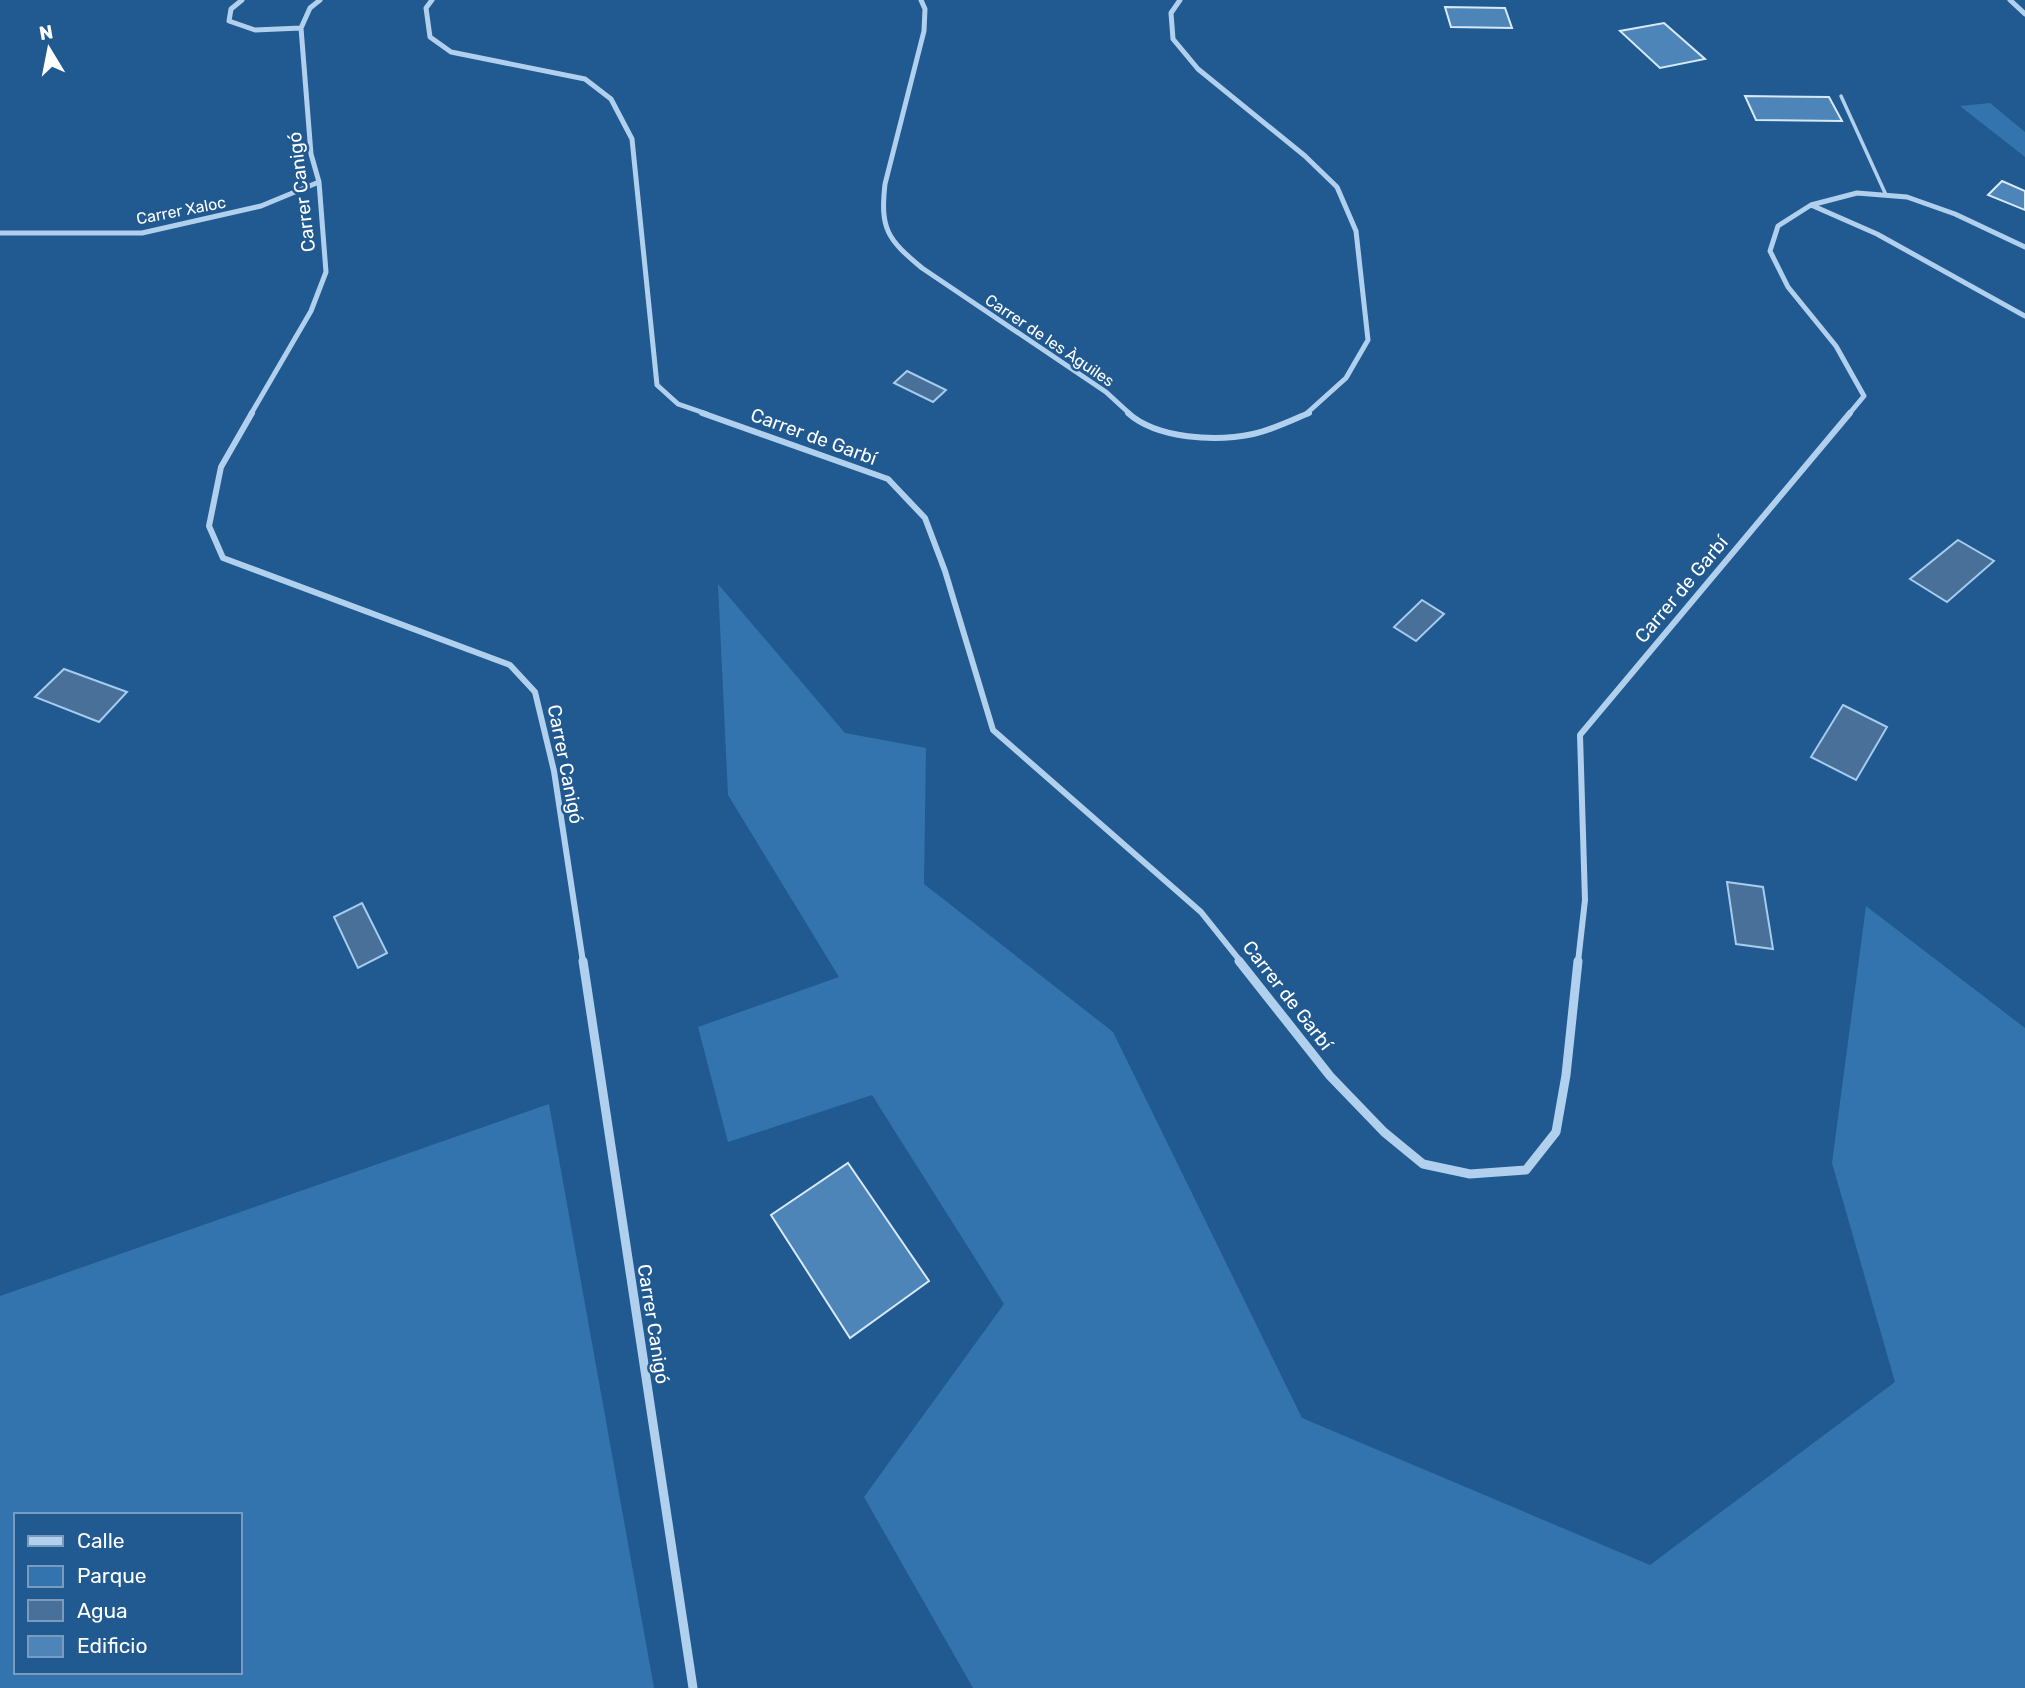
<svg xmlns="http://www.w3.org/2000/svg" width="2025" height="1688" viewBox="0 0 2025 1688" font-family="Rubik,sans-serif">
	<rect width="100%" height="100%" fill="#215991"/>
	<path fill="#3474ae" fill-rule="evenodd" d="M 1990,103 L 2025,132 L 2025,157 L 1960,106 Z
		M 718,584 L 845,733 L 926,748 L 924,884 L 1113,1032 L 1302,1418 L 1650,1565 L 1895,1382 L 1832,1163 L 1866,906 L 2025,1028 L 2025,1688 L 973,1688 L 864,1497 L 1004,1304 L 872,1095 L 728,1142 L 698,1027 L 839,977 L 728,795 Z
		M 549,1104 L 654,1688 L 0,1688 L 0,1296 ZM 16,1515 L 240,1515 L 240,1672 L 16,1672 Z"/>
	<path fill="#497098" stroke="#a5ccee" stroke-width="2" d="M 907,371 L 946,390 L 933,402 L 894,383 Z
		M 1958,540 L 1994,561 L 1947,602 L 1910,579 Z
		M 1422,600 L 1444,614 L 1416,641 L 1394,627 Z
		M 64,669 L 127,692 L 99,722 L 35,697 Z
		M 1843,705 L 1887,727 L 1856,780 L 1811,757 Z
		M 1727,882 L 1763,887 L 1773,949 L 1736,944 Z
		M 362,903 L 387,953 L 358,968 L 334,917 Z"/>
	<path fill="#4d85b9" stroke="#d7e9f9" stroke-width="2" d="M 1445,7 L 1505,8 L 1512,28 L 1451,27 Z
		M 1664,23 L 1705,59 L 1660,68 L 1620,31 Z
		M 1745,96 L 1829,97 L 1842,121 L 1756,120 Z
		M 2002,181 L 2025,191 L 2025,210 L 1988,195 Z
		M 848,1163 L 929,1281 L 850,1338 L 771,1215 Z"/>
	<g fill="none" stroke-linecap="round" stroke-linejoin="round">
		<path stroke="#b1d0ed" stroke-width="3.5" d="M 1841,96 L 1886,195"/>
		<path stroke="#b1d0ed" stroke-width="5" d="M 242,0 L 231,9 L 229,21 L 255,30 L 301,28
			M 432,0 L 426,8 L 430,37 L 451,52 L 585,79 L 611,99 L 632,139 L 657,385 L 678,404 L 707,414
			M 921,0 L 925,9 L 924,31 L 885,184 C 880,229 887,239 922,268 L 1106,392 L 1130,414
			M 1180,0 L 1171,13 L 1173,39 L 1198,69 L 1305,156 L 1337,187 L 1356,231 L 1368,340 L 1346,378 L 1306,414
			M 2010,0 L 2025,14
			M 1811,205 L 1877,234 L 2025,316
			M 0,233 L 142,233 L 261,206 L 319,182
			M 251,414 L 311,311 L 326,272 L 319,182 L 311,154 L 301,28 L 310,8 L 320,0
			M 1849,414 L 1864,396 L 1836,346 L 1788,287 L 1770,251 L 1778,226 L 1811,205 L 1857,193 L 1907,197 L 1955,214 L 2025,247"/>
		<path stroke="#b1d0ed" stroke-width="6" d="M 252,413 L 221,467 L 209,526 L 223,558 L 510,665 L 535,692 L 554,771 L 583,962
			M 702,413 L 888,479 L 925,518 L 945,571 L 993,730 L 1201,912 L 1241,962
			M 1128,413 C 1157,439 1216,442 1253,434 C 1272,430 1292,420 1309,413
			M 1578,962 L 1585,900 L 1580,735 L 1850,413"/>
		<path stroke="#b1d0ed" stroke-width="9" d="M 583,961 L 693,1688
			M 1239,961 L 1330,1076 L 1384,1132 L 1423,1164 L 1470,1174 L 1526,1170 L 1556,1132 L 1566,1075 L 1578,961"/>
	</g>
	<g text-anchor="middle" stroke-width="5" stroke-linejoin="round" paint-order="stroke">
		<g font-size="16" fill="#fff" stroke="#215991">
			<text transform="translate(181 210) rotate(-11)" y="6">Carrer Xaloc</text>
			<text transform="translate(1050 340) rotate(34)" y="6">Carrer de les Àguiles</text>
		</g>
		<g font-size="19" fill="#fff" stroke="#215991">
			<text transform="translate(301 192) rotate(-97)" y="7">Carrer Canigó</text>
			<text transform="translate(814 436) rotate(20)" y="7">Carrer de Garbí</text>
			<text transform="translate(1681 589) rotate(-50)" y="7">Carrer de Garbí</text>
			<text transform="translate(566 764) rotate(79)" y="7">Carrer Canigó</text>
			<text transform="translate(1288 995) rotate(52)" y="7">Carrer de Garbí</text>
			<text transform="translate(654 1324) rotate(81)" y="7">Carrer Canigó</text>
		</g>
	</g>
	<rect x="14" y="1513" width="228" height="161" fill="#215991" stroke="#7a9bbd" stroke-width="2"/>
	<rect x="28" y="1536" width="35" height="10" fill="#b1d0ed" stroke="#7a9bbd" stroke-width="2"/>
	<text x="77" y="1548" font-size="21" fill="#ffffff">Calle</text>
	<rect x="28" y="1566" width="35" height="21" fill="#3474ae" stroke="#7a9bbd" stroke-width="2"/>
	<text x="77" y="1583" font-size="21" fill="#ffffff">Parque</text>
	<rect x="28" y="1600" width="35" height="21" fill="#497098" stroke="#7a9bbd" stroke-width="2"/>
	<text x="77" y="1618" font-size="21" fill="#ffffff">Agua</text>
	<rect x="28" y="1636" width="35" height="21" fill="#4d85b9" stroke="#7a9bbd" stroke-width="2"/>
	<text x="77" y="1653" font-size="21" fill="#ffffff">Edificio</text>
	<g transform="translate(49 49) rotate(350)" stroke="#215991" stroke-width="5" paint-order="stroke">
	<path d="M0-5L12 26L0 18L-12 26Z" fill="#ffffff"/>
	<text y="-10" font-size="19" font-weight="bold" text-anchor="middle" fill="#ffffff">N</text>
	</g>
</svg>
